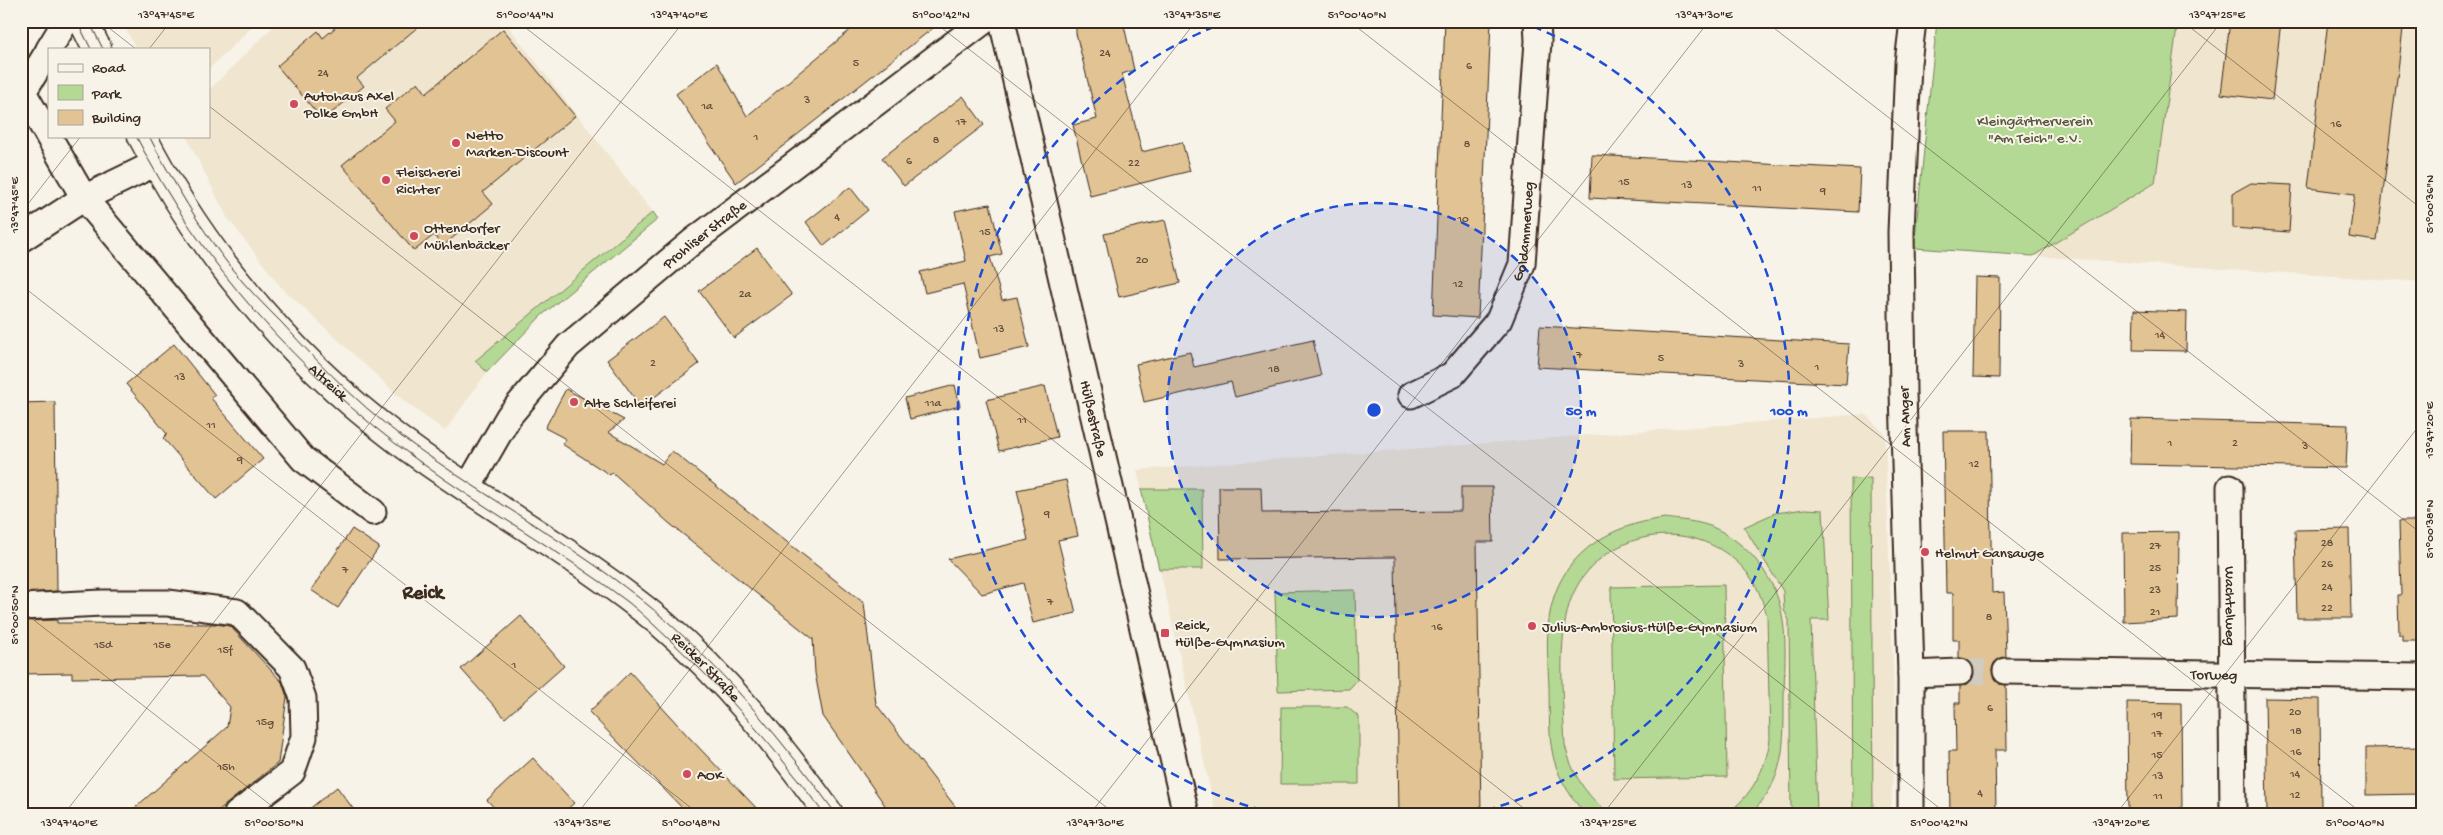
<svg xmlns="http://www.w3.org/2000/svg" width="2443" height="835" viewBox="0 0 2443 835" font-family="'Gochi Hand',sans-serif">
	<rect width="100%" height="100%" fill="#f7f3e8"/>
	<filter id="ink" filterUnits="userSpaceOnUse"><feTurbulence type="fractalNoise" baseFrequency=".02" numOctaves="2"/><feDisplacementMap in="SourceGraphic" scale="10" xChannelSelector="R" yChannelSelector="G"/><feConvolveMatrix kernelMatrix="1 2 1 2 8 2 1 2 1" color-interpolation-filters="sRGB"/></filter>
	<g filter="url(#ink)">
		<path fill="#f0e5cf" d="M 122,21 L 258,21 L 209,69 L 209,49 L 136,49 Z
			M 279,21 L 504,21 L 658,219 L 541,316 L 487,372 L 445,431 L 405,402 L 281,287 L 227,217 L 186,136 L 209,136 L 209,90 Z
			M 2178,21 L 2422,21 L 2422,282 L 2033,256 L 2155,183 Z
			M 1865,414 L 1885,434 L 1895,728 L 1891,814 L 1216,814 L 1137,470 Z"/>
		<path fill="#b4d994" stroke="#788259" d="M 1937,21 L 2178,21 L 2155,183 L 2033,256 L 1914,248 Z
			M 653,212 L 658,219 L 541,316 L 487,372 L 475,361 Z
			M 1871,478 L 1873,814 L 1853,814 L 1851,479 Z
			M 1141,489 L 1202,489 L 1203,569 L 1159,569 Z
			M 1805,509 L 1823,510 L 1829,620 L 1811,620 L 1817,814 L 1791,814 L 1789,620 L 1784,610 L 1783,591 L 1744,527 L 1775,513 Z
			M 1665,518 C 1680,520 1696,521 1710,526 C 1749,542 1778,580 1783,621 C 1787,646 1784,673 1784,698 C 1784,742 1786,781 1750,814 L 1726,814 C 1751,797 1766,769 1770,739 L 1767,616 C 1763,603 1759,589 1751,578 C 1707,516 1612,523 1576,588 C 1555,625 1563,701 1565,745 C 1572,774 1586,796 1610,814 L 1585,814 C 1546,767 1550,745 1549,687 C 1548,664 1546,641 1549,619 C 1557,556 1607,525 1665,518 Z
			M 1724,585 L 1727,777 L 1614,779 L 1611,587 Z
			M 1355,590 L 1357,680 L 1349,689 L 1278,691 L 1275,592 Z
			M 1281,707 L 1347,707 L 1359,717 L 1359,784 L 1280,784 Z"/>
		<path fill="#e1c394" stroke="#3b2a1e" d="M 343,21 L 425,21 L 357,78 L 364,86 L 323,120 L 277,66 L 318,31 L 323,38 Z
			M 861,21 L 942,21 L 736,183 L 676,94 L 717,63 L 747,116 Z
			M 1076,21 L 1123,21 L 1134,70 L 1122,74 L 1142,152 L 1182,142 L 1190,171 L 1090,196 L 1073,125 L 1097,119 L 1076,33 Z
			M 1445,21 L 1491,21 L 1478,318 L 1433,315 Z
			M 2230,21 L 2281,21 L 2272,100 L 2221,94 Z
			M 2328,21 L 2404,21 L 2377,241 L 2349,237 L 2355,194 L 2308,188 Z
			M 503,29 L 575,116 L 483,192 L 493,204 L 443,246 L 434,235 L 414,251 L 342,165 L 395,121 L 385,109 L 418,82 L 426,93 Z
			M 963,96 L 984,125 L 904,186 L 882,158 Z
			M 1592,155 L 1860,169 L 1858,212 L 1590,198 Z
			M 2251,183 L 2292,185 L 2289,232 L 2233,228 L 2233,193 Z
			M 850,187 L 868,210 L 824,246 L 806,222 Z
			M 990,204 L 1002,254 L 990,257 L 1002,300 L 1017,297 L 1029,347 L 980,358 L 963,284 L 925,293 L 920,272 L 966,261 L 955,211 Z
			M 1165,220 L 1180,283 L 1119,297 L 1104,234 Z
			M 757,248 L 792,295 L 734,338 L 699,291 Z
			M 1975,277 L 2000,278 L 1999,378 L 1973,377 Z
			M 2134,310 L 2187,312 L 2186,351 L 2133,350 Z
			M 664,317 L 699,364 L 641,407 L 607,360 Z
			M 1540,326 L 1849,344 L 1846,384 L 1537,367 Z
			M 1313,340 L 1321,376 L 1235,397 L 1231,382 L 1144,402 L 1136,364 L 1190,352 L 1194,367 Z
			M 174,344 L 215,395 L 211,398 L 263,459 L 216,499 L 163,438 L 167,434 L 126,384 Z
			M 955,385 L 960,406 L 910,419 L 905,398 Z
			M 1045,386 L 1057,437 L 999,451 L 986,400 Z
			M 566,389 L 624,420 L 608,432 L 662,464 L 672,451 L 864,603 L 876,704 L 961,814 L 891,814 L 823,716 L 815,673 L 813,639 L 669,523 L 612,472 L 610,475 L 562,444 L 566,439 L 545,428 Z
			M 55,402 L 57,591 L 21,593 L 21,403 Z
			M 2131,419 L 2348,425 L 2346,468 L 2130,464 Z
			M 1943,431 L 1989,431 L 1992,593 L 2004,592 L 2006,657 L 1994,663 L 1992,670 L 1994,678 L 1999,684 L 2006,685 L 2007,750 L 1995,750 L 1996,814 L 1950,814 L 1949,751 L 1956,751 L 1955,703 L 1960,703 L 1960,686 L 1968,684 L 1974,672 L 1972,664 L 1966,659 L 1959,658 L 1959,640 L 1953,640 L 1953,593 L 1946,593 Z
			M 1066,480 L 1078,536 L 1058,540 L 1076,613 L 1033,623 L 1023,583 L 982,594 L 948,559 L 1028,540 L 1017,490 Z
			M 1219,487 L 1261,487 L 1262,513 L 1461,511 L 1461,487 L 1492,487 L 1493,542 L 1477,542 L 1481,814 L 1399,814 L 1395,557 L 1220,559 Z
			M 2399,521 L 2422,521 L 2422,641 L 2402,641 L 2402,635 L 2399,635 L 2398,595 L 2401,595 Z
			M 352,529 L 379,547 L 338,608 L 311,590 Z
			M 2349,529 L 2351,618 L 2297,618 L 2295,530 Z
			M 2179,532 L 2178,619 L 2124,622 L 2123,533 Z
			M 521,616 L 564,666 L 505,718 L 461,669 Z
			M 57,620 L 57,623 L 215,624 L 230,626 L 282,682 L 287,697 L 278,763 L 214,814 L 128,814 L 227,727 L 230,707 L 203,676 L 72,678 L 72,673 L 21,674 L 21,621 Z
			M 630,672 L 687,735 L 762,814 L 688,814 L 589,712 Z
			M 2265,698 L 2320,699 L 2321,814 L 2267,814 Z
			M 2127,702 L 2181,703 L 2182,814 L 2128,814 Z
			M 2422,747 L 2422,794 L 2366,795 L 2366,748 Z
			M 533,758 L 574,803 L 562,814 L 500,814 L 487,800 Z
			M 337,787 L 357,814 L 303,814 Z"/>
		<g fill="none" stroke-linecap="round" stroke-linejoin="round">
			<path stroke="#d1cbc0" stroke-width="25" stroke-dasharray="25 12" stroke-linecap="butt" d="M 1960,672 L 2006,671"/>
			<g stroke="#3b2a1e" stroke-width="29">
				<g id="minor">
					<path id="s1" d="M 1002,21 L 1186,814"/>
					<path d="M 49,49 L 66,21"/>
					<path d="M 49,50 L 23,92 L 84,198 L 303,459 L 373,512"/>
					<path d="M 21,239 L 84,198 L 156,163"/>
					<path id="s2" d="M 1411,395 L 1452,375 L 1499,320 L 1522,264 L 1538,41 L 1537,21"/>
					<path id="s3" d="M 468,487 L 509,416 L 568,346 L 692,242 L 984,21"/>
					<path id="s4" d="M 2230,487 L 2233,814"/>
					<path d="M 21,607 L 102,603 L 168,603 L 237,612 L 292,668 L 303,698 L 304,737 L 292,772 L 237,814"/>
					<path id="s5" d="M 2006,671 L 2422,677"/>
					<path d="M 1911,674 L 1960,672"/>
					<path d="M 1911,814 L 1911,674 L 1903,392 L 1901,232 L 1908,63 L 1913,21"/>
				</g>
			</g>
			<g stroke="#3b2a1e" stroke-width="31">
				<g id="tertiary">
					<path d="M 83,21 L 97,49"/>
					<path id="s6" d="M 142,136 C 206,261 304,374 419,455 C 499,512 585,560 661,623 C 726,678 779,745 829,814"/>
				</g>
			</g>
			<use href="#minor" stroke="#f7f3e8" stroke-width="25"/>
			<use href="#tertiary" stroke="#f7f3e8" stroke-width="28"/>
			<path stroke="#3b2a1e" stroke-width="1" d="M 77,21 L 91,49
				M 89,21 L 103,49
				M 136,136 C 201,264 300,374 416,459 C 485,510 560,550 628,602 C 643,614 657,628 671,641 C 728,694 778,751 824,814
				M 149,136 C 173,182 200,228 232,269 C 247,288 265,306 282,323 C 325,370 370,416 423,452 C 504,509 593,556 668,622 C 732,679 786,745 836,814"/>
		</g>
	</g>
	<path fill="none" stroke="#3b2a1e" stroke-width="1" stroke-opacity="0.45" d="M 100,21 L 136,49M 517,21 L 1531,814M 933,21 L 1947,814M 1349,21 L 2363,814M 1765,21 L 2422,534M 2182,21 L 2422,209M 149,49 L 171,21M 209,106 L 1115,814M 21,213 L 81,136M 21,285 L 699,814M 21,610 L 282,814M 64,814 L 684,21M 577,814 L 1196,21M 1090,814 L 1709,21M 1603,814 L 2222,21M 2116,814 L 2422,422"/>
	<circle cx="1374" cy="410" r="207" fill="#1d4ed8" fill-opacity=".12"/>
	<g fill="none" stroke="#1d4ed8" stroke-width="2.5" stroke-dasharray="9 6">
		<circle cx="1374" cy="410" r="207"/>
		<path d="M1277 814A415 415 0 0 1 1229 21M1519 21A415 415 0 0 1 1471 814"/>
	</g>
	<g fill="#d1495b" stroke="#f7f3e8" stroke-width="2">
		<circle cx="294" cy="104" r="5"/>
		<circle cx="456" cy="143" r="5"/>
		<circle cx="386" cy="180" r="5"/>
		<circle cx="414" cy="236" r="5"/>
		<circle cx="574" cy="402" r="5"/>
		<circle cx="1925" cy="552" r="5"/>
		<circle cx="1532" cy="626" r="5"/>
		<rect x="1160" y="628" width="10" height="10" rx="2.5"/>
		<circle cx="687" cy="774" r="5"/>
	</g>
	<g text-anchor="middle" stroke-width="4" stroke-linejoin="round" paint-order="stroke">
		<g font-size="12" fill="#64503c">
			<text x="1105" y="56">24</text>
			<text x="856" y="66">5</text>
			<text x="1469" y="69">6</text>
			<text x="323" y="76">24</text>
			<text x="807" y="103">3</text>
			<text x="707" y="109">1a</text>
			<text x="961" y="125">17</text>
			<text x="2336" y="127">16</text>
			<text x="756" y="140">1</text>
			<text x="936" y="143">8</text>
			<text x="1467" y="147">8</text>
			<text x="909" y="164">6</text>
			<text x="1134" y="166">22</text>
			<text x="1624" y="185">15</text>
			<text x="1687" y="188">13</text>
			<text x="1757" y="191">11</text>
			<text x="1823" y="194">9</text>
			<text x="837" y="220">4</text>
			<text x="1463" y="222">10</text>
			<text x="985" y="235">15</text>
			<text x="1142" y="263">20</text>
			<text x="1458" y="287">12</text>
			<text x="745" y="297">2a</text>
			<text x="999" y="332">13</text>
			<text x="2160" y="338">14</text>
			<text x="1579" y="358">7</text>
			<text x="1661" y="361">5</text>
			<text x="653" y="366">2</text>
			<text x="1741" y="367">3</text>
			<text x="1817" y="370">1</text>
			<text x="1274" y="372">18</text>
			<text x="180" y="380">13</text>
			<text x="933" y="406">11a</text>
			<text x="1022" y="423">11</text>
			<text x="211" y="428">11</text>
			<text x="2170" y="446">1</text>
			<text x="2235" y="446">2</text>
			<text x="2305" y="449">3</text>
			<text x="240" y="463">9</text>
			<text x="1974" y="467">12</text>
			<text x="1047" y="517">9</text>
			<text x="2327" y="546">28</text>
			<text x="2155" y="549">27</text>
			<text x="2327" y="567">26</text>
			<text x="2155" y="571">25</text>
			<text x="345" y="573">7</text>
			<text x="2327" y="590">24</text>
			<text x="2155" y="593">23</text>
			<text x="1050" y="605">7</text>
			<text x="2327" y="611">22</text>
			<text x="2155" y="615">21</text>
			<text x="1989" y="620">8</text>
			<text x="1437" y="630">16</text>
			<text x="103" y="648">15d</text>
			<text x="162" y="648">15e</text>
			<text x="225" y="653">15f</text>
			<text x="514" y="668">1</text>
			<text x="1990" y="711">6</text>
			<text x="2295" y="715">20</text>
			<text x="2157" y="718">19</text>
			<text x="265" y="725">15g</text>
			<text x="2296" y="734">18</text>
			<text x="2157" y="737">17</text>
			<text x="2296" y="755">16</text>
			<text x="2157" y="758">15</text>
			<text x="226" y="770">15h</text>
			<text x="2295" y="777">14</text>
			<text x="2158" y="779">13</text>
			<text x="1980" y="796">4</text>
			<text x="2295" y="798">12</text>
			<text x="2158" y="799">11</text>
		</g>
		<g font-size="15" fill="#3b2a1e" stroke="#f7f3e8" text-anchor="start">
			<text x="304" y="100">Autohaus Axel<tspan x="304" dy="17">Polke GmbH</tspan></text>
			<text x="466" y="139">Netto<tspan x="466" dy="17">Marken-Discount</tspan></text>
			<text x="396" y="176">Fleischerei<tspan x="396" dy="17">Richter</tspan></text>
			<text x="424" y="232">Ottendorfer<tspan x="424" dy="17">Mühlenbäcker</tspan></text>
			<text x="584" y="407">Alte Schleiferei</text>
			<text x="1935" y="557">Helmut Gansauge</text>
			<text x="1175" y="629">Reick,<tspan x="1175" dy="17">Hülße-Gymnasium</tspan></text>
			<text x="1542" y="631">Julius-Ambrosius-Hülße-Gymnasium</text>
			<text x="697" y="779">AOK</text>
		</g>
		<g font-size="15" fill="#59563c" stroke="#f7f3e8">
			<text x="2035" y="125">Kleingärtnerverein<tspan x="2035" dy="17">"Am Teich" e.V.</tspan></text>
		</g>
		<g font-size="15" fill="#3b2a1e" stroke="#f7f3e8">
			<text dy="5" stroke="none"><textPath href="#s2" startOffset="211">Goldammerweg</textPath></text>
			<text dy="5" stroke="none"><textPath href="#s3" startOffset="350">Prohliser Straße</textPath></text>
			<text dy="5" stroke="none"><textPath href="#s6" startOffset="310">Altreick</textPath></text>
			<text transform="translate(1904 417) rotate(-92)" y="5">Am Anger</text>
			<text dy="5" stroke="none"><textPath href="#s1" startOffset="408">Hülßestraße</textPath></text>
			<text dy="5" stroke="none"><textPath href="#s4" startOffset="119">Wachtelweg</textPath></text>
			<text dy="5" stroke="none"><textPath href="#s6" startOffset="784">Reicker Straße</textPath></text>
			<text dy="5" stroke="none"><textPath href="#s5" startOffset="208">Torweg</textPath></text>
		</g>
		<g font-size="20" font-weight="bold" fill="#3b2a1e" stroke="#f7f3e8">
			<text x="423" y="598">Reick</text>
		</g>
	</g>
	<circle cx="1374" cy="410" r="8" fill="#1d4ed8" stroke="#f7f3e8" stroke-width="2.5"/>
	<g font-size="15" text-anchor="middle" font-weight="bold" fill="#1d4ed8" stroke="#f7f3e8" stroke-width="4" stroke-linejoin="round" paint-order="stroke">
		<text x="1581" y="415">50 m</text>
		<text x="1789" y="415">100 m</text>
	</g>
	<rect width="2443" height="835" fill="none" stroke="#f7f3e8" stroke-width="55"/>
	<rect x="48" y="48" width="162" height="90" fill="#f7f3e8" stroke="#aca397"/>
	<rect x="58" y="64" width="25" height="8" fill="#f7f3e8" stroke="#aca397"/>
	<text x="92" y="72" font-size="15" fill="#3b2a1e">Road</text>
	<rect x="58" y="85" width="25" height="15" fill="#b4d994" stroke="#aca397"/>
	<text x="92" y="98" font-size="15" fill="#3b2a1e">Park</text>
	<rect x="58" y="110" width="25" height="15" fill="#e1c394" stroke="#aca397"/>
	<text x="92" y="122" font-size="15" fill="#3b2a1e">Building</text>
	<rect x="28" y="28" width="2388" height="780" fill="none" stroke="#3b2a1e" stroke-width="2"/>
	<g font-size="12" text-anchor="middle" fill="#3b2a1e">
		<text x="166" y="18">13°47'45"E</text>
		<text x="525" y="18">51°00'44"N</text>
		<text x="679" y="18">13°47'40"E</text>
		<text x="941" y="18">51°00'42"N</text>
		<text x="1192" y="18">13°47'35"E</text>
		<text x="1357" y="18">51°00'40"N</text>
		<text x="1704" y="18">13°47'30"E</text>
		<text x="2217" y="18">13°47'25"E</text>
		<text transform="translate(2429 204) rotate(-90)" y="4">51°00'36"N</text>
		<text transform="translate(14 205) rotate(-90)" y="4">13°47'45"E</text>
		<text transform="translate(2429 430) rotate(-90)" y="4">13°47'20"E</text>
		<text transform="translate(2429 529) rotate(-90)" y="4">51°00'38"N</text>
		<text transform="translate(14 615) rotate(-90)" y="4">51°00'50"N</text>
		<text x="69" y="826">13°47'40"E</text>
		<text x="274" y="826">51°00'50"N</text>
		<text x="582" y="826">13°47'35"E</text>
		<text x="691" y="826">51°00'48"N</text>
		<text x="1095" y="826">13°47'30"E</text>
		<text x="1608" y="826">13°47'25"E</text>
		<text x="1939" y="826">51°00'42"N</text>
		<text x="2121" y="826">13°47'20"E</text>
		<text x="2355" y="826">51°00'40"N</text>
	</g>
</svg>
